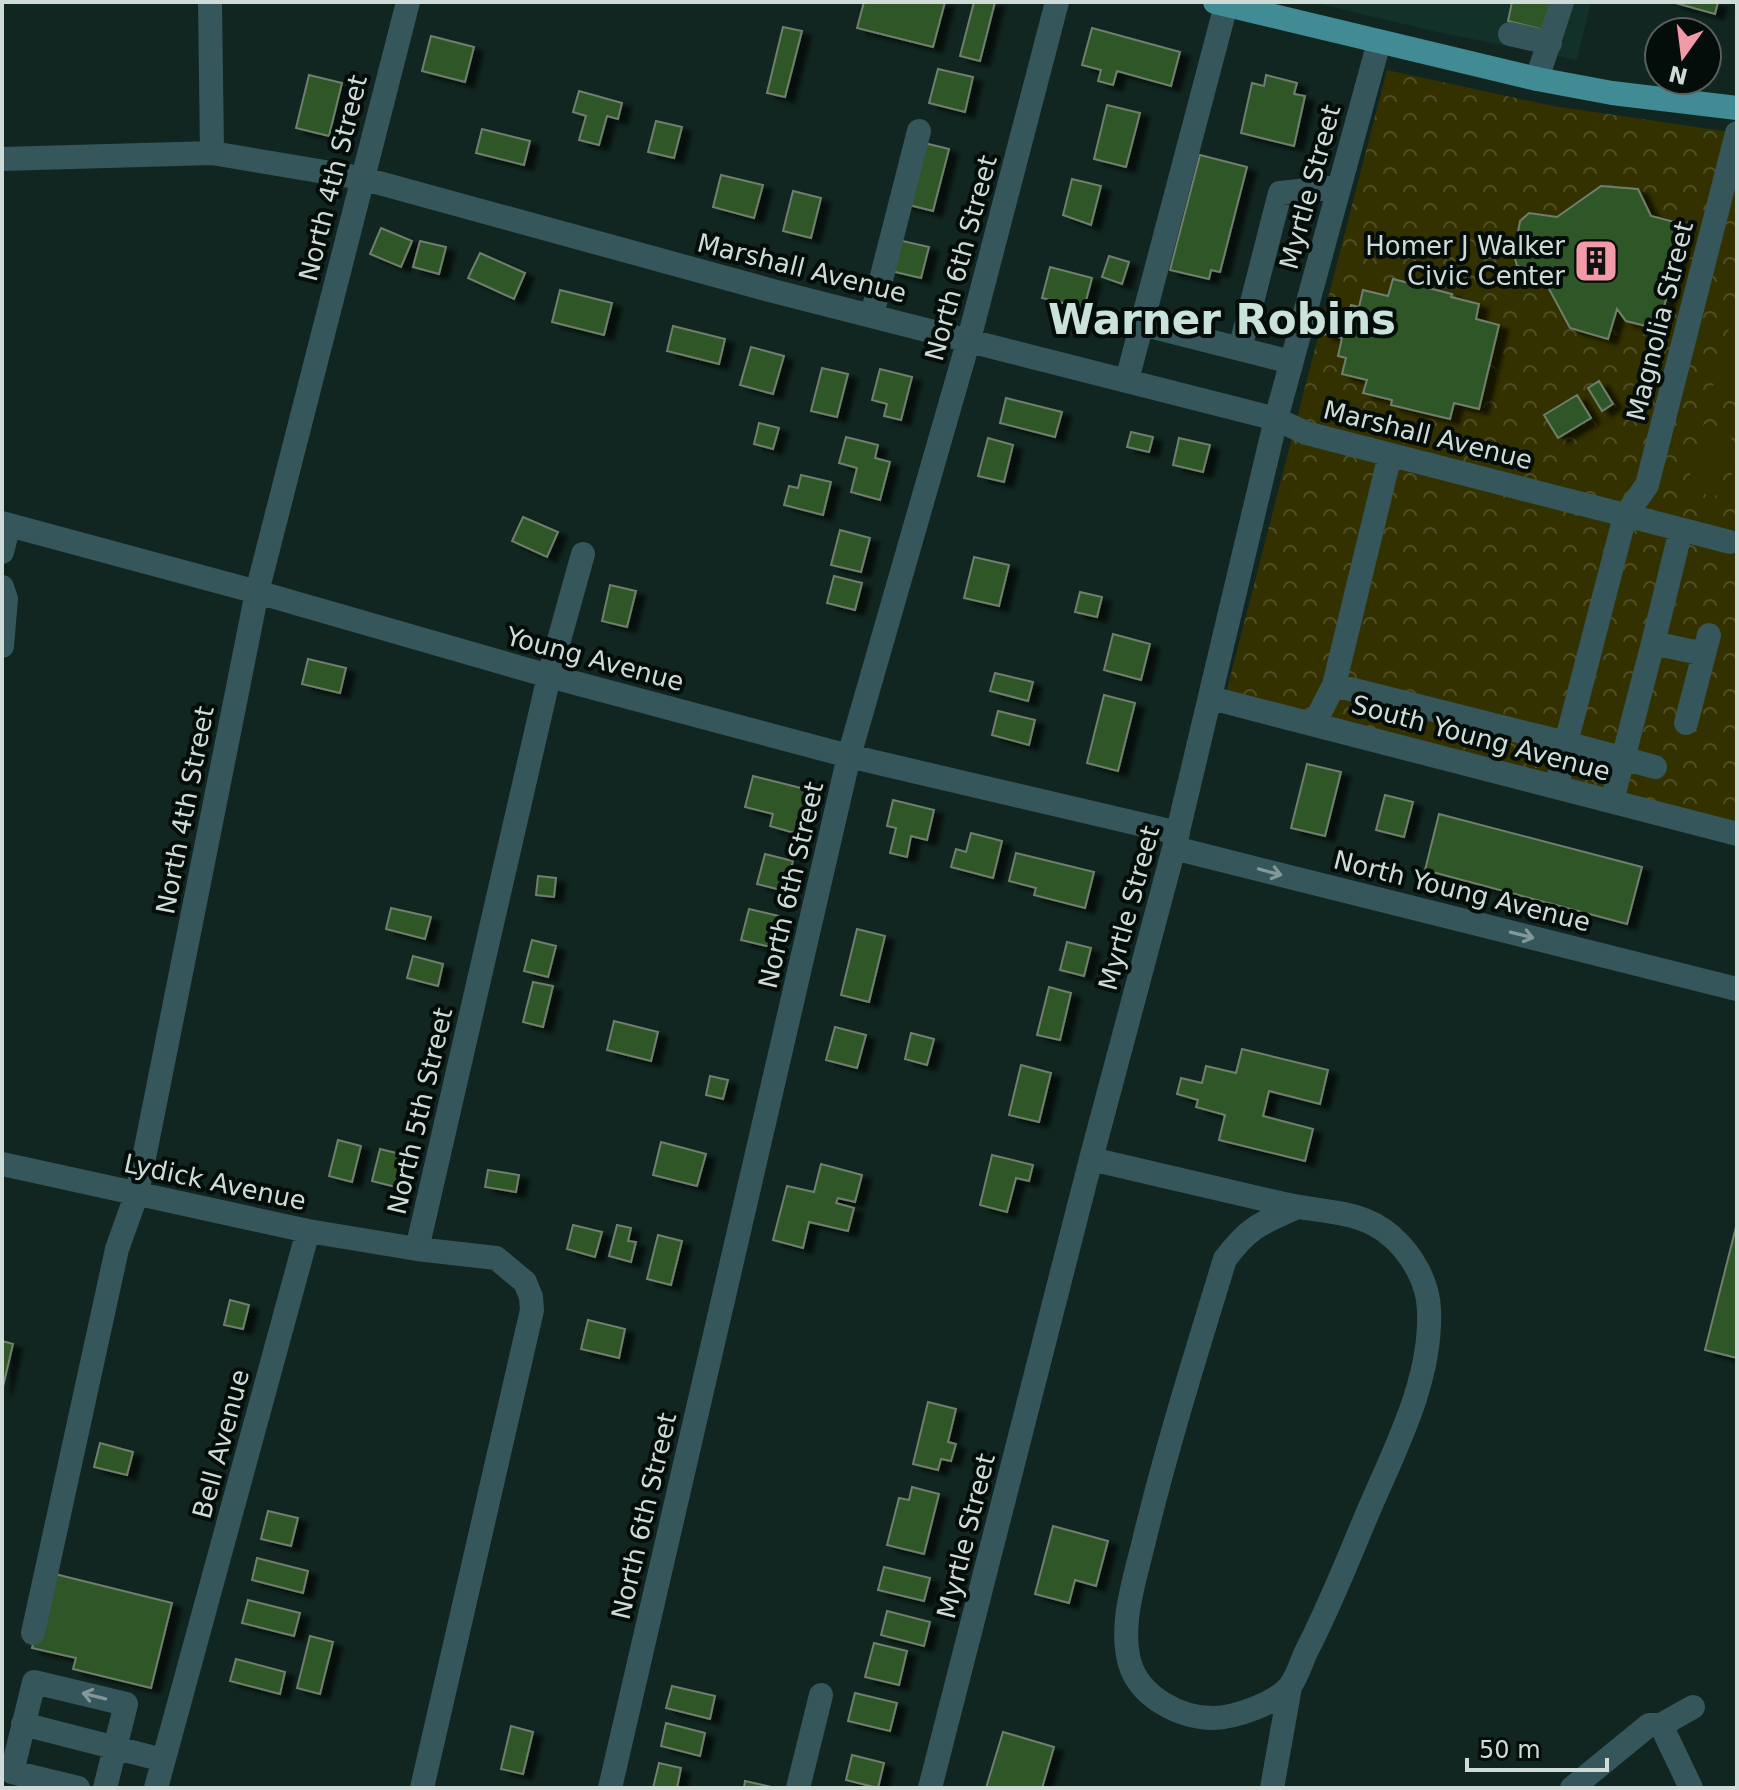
<svg xmlns="http://www.w3.org/2000/svg" width="1739" height="1790" viewBox="0 0 1739 1790" font-family="'DejaVu Sans',sans-serif">
	<defs>
		<pattern id="park-crowns" width="20" height="18" patternUnits="userSpaceOnUse" patternTransform="scale(2)"><rect width="20" height="18" fill="#333100"/><path d="M2 6a3 3 0 1 1 6 0M12 15a3 3 0 1 1 6 0" fill="none" stroke="#504e24"/></pattern>
		<filter id="shadow"><feDropShadow dx="9" dy="5" stdDeviation="2" flood-color="#0009"/></filter>
	</defs>
	<rect width="100%" height="100%" fill="#112620"/>
	<path fill="#123128" d="M 1311,2 L 1591,2 L 1577,60 L 1437,32 Z"/>
	<path fill="url(#park-crowns)" d="M 1387,70 L 1553,106 L 1737,133 L 1737,830 L 1224,701 Z"/>
	<path fill="#333100" d="M 1730,325 L 1737,327 L 1737,397 L 1712,390 Z
		M 1704,424 L 1733,432 L 1715,497 L 1686,489 Z
		M 1737,455 L 1737,503 L 1725,500 Z"/>
	<path fill="#2f5727" stroke="#707e6d" stroke-width="2" filter="url(#shadow)" d="M 864,2 L 945,2 L 933,47 L 857,28 Z
		M 974,2 L 995,2 L 980,61 L 960,56 Z
		M 1512,2 L 1551,2 L 1544,30 L 1508,21 Z
		M 1672,2 L 1718,2 L 1715,14 Z
		M 783,27 L 802,31 L 785,97 L 767,93 Z
		M 1092,28 L 1180,52 L 1171,86 L 1117,71 L 1113,85 L 1098,81 L 1101,70 L 1082,65 Z
		M 431,36 L 474,47 L 465,82 L 422,71 Z
		M 938,69 L 973,77 L 965,112 L 929,103 Z
		M 309,75 L 342,83 L 329,136 L 296,128 Z
		M 1266,75 L 1297,83 L 1294,94 L 1305,96 L 1294,146 L 1241,133 L 1252,83 L 1264,86 Z
		M 579,91 L 622,103 L 618,119 L 607,116 L 599,145 L 579,140 L 586,116 L 573,112 Z
		M 1107,105 L 1140,113 L 1126,167 L 1094,159 Z
		M 656,121 L 682,127 L 674,158 L 648,152 Z
		M 482,129 L 530,141 L 524,165 L 476,153 Z
		M 916,141 L 949,149 L 933,211 L 901,203 Z
		M 1200,155 L 1247,167 L 1220,272 L 1211,270 L 1209,279 L 1170,270 Z
		M 721,175 L 763,185 L 754,218 L 713,207 Z
		M 1072,179 L 1101,186 L 1091,225 L 1063,215 Z
		M 1601,186 L 1638,189 L 1651,216 L 1686,225 L 1658,329 L 1626,321 L 1617,309 L 1608,339 L 1570,328 L 1540,272 L 1517,266 L 1514,255 L 1520,221 L 1529,213 L 1557,217 Z
		M 793,191 L 821,198 L 811,238 L 783,231 Z
		M 381,228 L 412,241 L 401,267 L 370,254 Z
		M 898,240 L 929,247 L 921,278 L 891,271 Z
		M 420,241 L 446,247 L 439,274 L 413,267 Z
		M 480,253 L 525,273 L 514,299 L 468,278 Z
		M 1109,256 L 1129,262 L 1122,284 L 1102,277 Z
		M 1050,267 L 1092,278 L 1084,308 L 1042,298 Z
		M 1393,279 L 1452,294 L 1451,297 L 1479,304 L 1476,319 L 1499,325 L 1479,409 L 1454,403 L 1450,419 L 1391,405 L 1392,400 L 1363,393 L 1367,380 L 1342,374 L 1346,358 L 1338,356 L 1342,338 L 1324,334 L 1328,316 L 1347,321 L 1351,305 L 1359,307 L 1363,290 L 1388,296 Z
		M 560,290 L 612,303 L 604,335 L 552,322 Z
		M 673,326 L 725,339 L 719,364 L 667,351 Z
		M 751,347 L 784,356 L 773,394 L 740,385 Z
		M 822,368 L 848,374 L 837,417 L 811,411 Z
		M 880,369 L 912,377 L 901,420 L 884,416 L 887,404 L 872,400 Z
		M 1599,381 L 1613,404 L 1602,411 L 1588,388 Z
		M 1577,395 L 1591,418 L 1558,438 L 1544,415 Z
		M 1006,398 L 1062,412 L 1055,437 L 1000,423 Z
		M 759,423 L 779,428 L 773,449 L 754,444 Z
		M 1131,432 L 1153,437 L 1149,452 L 1127,447 Z
		M 846,437 L 878,445 L 875,458 L 890,462 L 880,500 L 851,492 L 857,468 L 839,463 Z
		M 988,438 L 1013,445 L 1004,482 L 978,476 Z
		M 1179,438 L 1210,445 L 1203,472 L 1173,465 Z
		M 801,475 L 831,482 L 823,515 L 784,505 L 789,486 L 798,488 Z
		M 523,517 L 558,532 L 547,557 L 512,541 Z
		M 840,530 L 870,538 L 861,572 L 831,565 Z
		M 974,557 L 1009,565 L 999,606 L 964,598 Z
		M 834,576 L 862,583 L 855,610 L 827,603 Z
		M 610,585 L 636,591 L 627,627 L 602,621 Z
		M 1080,592 L 1102,597 L 1097,617 L 1075,612 Z
		M 1113,634 L 1150,644 L 1141,680 L 1104,670 Z
		M 308,659 L 346,668 L 340,693 L 302,684 Z
		M 995,673 L 1033,682 L 1028,701 L 990,691 Z
		M 1104,695 L 1135,703 L 1118,771 L 1087,763 Z
		M 998,711 L 1035,720 L 1029,745 L 992,735 Z
		M 1307,764 L 1341,772 L 1325,836 L 1291,828 Z
		M 753,776 L 809,790 L 798,834 L 770,826 L 773,814 L 745,807 Z
		M 1385,795 L 1413,802 L 1404,837 L 1376,830 Z
		M 893,800 L 934,810 L 927,840 L 911,836 L 907,857 L 890,853 L 896,828 L 887,826 Z
		M 1439,814 L 1642,867 L 1627,924 L 1425,870 Z
		M 971,833 L 1002,841 L 993,878 L 951,867 L 956,849 L 966,852 Z
		M 1016,853 L 1094,872 L 1085,908 L 1034,895 L 1036,888 L 1009,881 Z
		M 765,854 L 793,861 L 785,891 L 757,884 Z
		M 538,876 L 556,878 L 554,897 L 536,895 Z
		M 391,908 L 431,917 L 425,939 L 386,929 Z
		M 749,909 L 779,916 L 771,947 L 741,940 Z
		M 857,929 L 885,936 L 869,1002 L 841,995 Z
		M 532,940 L 556,946 L 548,977 L 524,971 Z
		M 1067,942 L 1091,948 L 1084,976 L 1060,970 Z
		M 413,956 L 443,964 L 438,986 L 407,978 Z
		M 533,982 L 553,986 L 543,1027 L 523,1022 Z
		M 1049,987 L 1071,993 L 1060,1040 L 1037,1035 Z
		M 614,1021 L 658,1032 L 651,1061 L 607,1050 Z
		M 835,1027 L 866,1035 L 857,1068 L 826,1060 Z
		M 911,1033 L 934,1039 L 927,1065 L 905,1059 Z
		M 1242,1049 L 1328,1070 L 1320,1104 L 1269,1091 L 1263,1116 L 1313,1129 L 1305,1161 L 1219,1140 L 1225,1115 L 1196,1107 L 1198,1100 L 1177,1094 L 1181,1078 L 1202,1083 L 1206,1066 L 1236,1073 Z
		M 1021,1065 L 1051,1073 L 1039,1122 L 1009,1115 Z
		M 710,1076 L 728,1080 L 723,1099 L 706,1095 Z
		M 338,1140 L 361,1146 L 352,1182 L 329,1176 Z
		M 661,1142 L 706,1154 L 697,1186 L 653,1175 Z
		M 380,1149 L 405,1155 L 396,1187 L 372,1181 Z
		M 992,1155 L 1033,1165 L 1029,1181 L 1016,1178 L 1007,1212 L 980,1205 Z
		M 821,1164 L 862,1175 L 855,1202 L 838,1198 L 836,1203 L 854,1208 L 848,1231 L 809,1222 L 803,1248 L 773,1240 L 787,1186 L 814,1192 Z
		M 488,1170 L 519,1175 L 516,1192 L 485,1187 Z
		M 1737,1223 L 1737,1358 L 1705,1350 Z
		M 573,1225 L 602,1232 L 595,1257 L 567,1249 Z
		M 617,1225 L 631,1228 L 628,1241 L 636,1242 L 631,1262 L 609,1256 Z
		M 658,1235 L 682,1241 L 671,1285 L 647,1279 Z
		M 230,1300 L 249,1305 L 243,1329 L 224,1325 Z
		M 588,1320 L 625,1329 L 619,1358 L 581,1349 Z
		M 2,1341 L 13,1344 L 2,1391 Z
		M 928,1402 L 956,1409 L 948,1442 L 956,1444 L 951,1461 L 941,1459 L 938,1470 L 913,1464 Z
		M 100,1443 L 133,1452 L 127,1475 L 94,1467 Z
		M 912,1487 L 939,1494 L 924,1554 L 887,1545 L 899,1498 L 909,1500 Z
		M 268,1511 L 298,1518 L 291,1546 L 261,1539 Z
		M 1053,1526 L 1108,1541 L 1096,1586 L 1075,1580 L 1069,1603 L 1035,1594 Z
		M 257,1558 L 308,1571 L 303,1593 L 252,1580 Z
		M 884,1567 L 930,1578 L 924,1601 L 878,1590 Z
		M 51,1573 L 172,1603 L 151,1688 L 73,1669 L 76,1658 L 32,1648 Z
		M 248,1600 L 300,1613 L 294,1636 L 242,1623 Z
		M 887,1611 L 930,1622 L 924,1646 L 881,1635 Z
		M 310,1636 L 333,1642 L 320,1694 L 297,1688 Z
		M 874,1643 L 907,1651 L 899,1685 L 865,1677 Z
		M 236,1659 L 285,1672 L 280,1694 L 230,1681 Z
		M 672,1686 L 715,1696 L 710,1719 L 666,1708 Z
		M 855,1693 L 897,1703 L 890,1731 L 848,1721 Z
		M 666,1723 L 705,1733 L 700,1756 L 661,1746 Z
		M 511,1726 L 533,1732 L 523,1774 L 501,1769 Z
		M 1003,1732 L 1054,1747 L 1042,1788 L 986,1788 Z
		M 852,1755 L 884,1763 L 878,1788 L 846,1780 Z
		M 659,1763 L 681,1768 L 677,1788 L 653,1788 Z
		M 745,1781 L 772,1787 L 771,1788 L 744,1788 Z"/>
	<g fill="none" stroke-linecap="round" stroke-linejoin="round">
		<path stroke="#35565b" stroke-width="24" d="M 210,2 L 212,153
			M 1510,34 L 1550,43
			M 1537,79 L 1562,2
			M 2,159 L 212,153 L 361,178 L 773,291 L 1276,419 L 1306,433 L 1730,542
			M 872,315 L 919,131
			M 1142,324 L 1291,362
			M 1240,349 L 1280,193 L 1339,187
			M 1127,380 L 1226,5
			M 2,523 L 257,592 L 549,676 L 849,756 L 1178,833
			M 2,552 L 9,525
			M 2,587 L 6,599 L 2,646
			M 1653,643 L 1681,530
			M 1334,685 L 1390,455
			M 1211,698 L 1737,834
			M 1686,723 L 1709,635
			M 1314,724 L 1334,685 L 1566,743 L 1557,787
			M 1655,767 L 1566,743 L 1625,516 L 1647,485 L 1737,133
			M 1612,801 L 1653,643 L 1704,654
			M 1174,848 L 1737,989
			M 1091,1159 C 1155,1174 1220,1189 1284,1204 C 1321,1213 1361,1209 1391,1236 C 1412,1254 1428,1282 1429,1310 C 1432,1380 1395,1449 1368,1512 C 1349,1557 1331,1603 1308,1648 C 1302,1659 1298,1676 1290,1686 C 1277,1703 1234,1718 1213,1718 C 1180,1718 1140,1697 1130,1664 C 1119,1626 1134,1582 1143,1545 C 1166,1449 1196,1354 1225,1259 C 1249,1227 1261,1223 1297,1207
			M 2,1164 L 308,1231 L 417,1249 L 496,1258 L 525,1282 L 531,1297 L 532,1310 L 422,1788
			M 417,1249 L 549,676 L 583,554
			M 33,1633 L 117,1249 L 137,1193 L 257,592 L 408,2
			M 23,1724 L 163,1760
			M 1661,1725 L 1693,1707
			M 78,1788 L 12,1772 L 34,1682 L 126,1704 L 105,1788
			M 156,1788 L 308,1231
			M 610,1788 L 849,756 L 969,339 L 1057,2
			M 798,1788 L 821,1695
			M 930,1788 L 1091,1159 L 1174,848 L 1276,419 L 1379,42
			M 1272,1788 L 1290,1687
			M 1572,1788 L 1649,1725 L 1661,1725 L 1691,1788"/>
		<path stroke="#408b94" stroke-width="24" d="M 1215,2 L 1537,79 L 1612,93 L 1737,108"/>
	</g>
	<defs><path id="oneway-shaft" d="M-6 0H5M1.5-3L5.5 0L1.5 3" fill="none" stroke-width="1.6" stroke-linecap="round" stroke-linejoin="round" transform="scale(2)"/></defs>
	<g stroke="#829899">
		<use href="#oneway-shaft" transform="translate(1270 872) rotate(15)"/>
		<use href="#oneway-shaft" transform="translate(1522 935) rotate(14)"/>
		<use href="#oneway-shaft" transform="translate(94 1696) rotate(-166)"/>
	</g>
	<defs>
		<g id="building-square" transform="scale(2.3)"><rect x="-9" y="-9" width="18" height="18" rx="4" fill="#f39aa9" stroke="#050d0b"/><path d="M-4-6H4V6H1V3H-1V6H-4ZM-2.5-4.3h1.7v1.8h-1.7ZM.8-4.3h1.7v1.8H.8ZM-2.5-1h1.7V.8h-1.7ZM.8-1h1.7V.8H.8Z" fill="#111"/></g>
	</defs>
	<g fill-rule="evenodd">
		<use href="#building-square" x="1596" y="261"/>
	</g>
	<g text-anchor="middle" stroke-width="8" stroke-linejoin="round" paint-order="stroke">
		<g font-size="26" fill="#cfdbd7" stroke="#050d0b">
			<text transform="translate(333 178) rotate(-76)" y="9">North 4th Street</text>
			<text transform="translate(1310 187) rotate(-75)" y="9">Myrtle Street</text>
			<text transform="translate(961 258) rotate(-75)" y="9">North 6th Street</text>
			<text transform="translate(802 268) rotate(14)" y="9">Marshall Avenue</text>
			<text transform="translate(1660 321) rotate(-76)" y="9">Magnolia Street</text>
			<text transform="translate(1428 435) rotate(14)" y="9">Marshall Avenue</text>
			<text transform="translate(595 659) rotate(15)" y="9">Young Avenue</text>
			<text transform="translate(1481 738) rotate(15)" y="9">South Young Avenue</text>
			<text transform="translate(185 810) rotate(-79)" y="9">North 4th Street</text>
			<text transform="translate(791 885) rotate(-77)" y="9">North 6th Street</text>
			<text transform="translate(1462 891) rotate(14)" y="9">North Young Avenue</text>
			<text transform="translate(1129 908) rotate(-75)" y="9">Myrtle Street</text>
			<text transform="translate(420 1111) rotate(-77)" y="9">North 5th Street</text>
			<text transform="translate(215 1182) rotate(12)" y="9">Lydick Avenue</text>
			<text transform="translate(221 1444) rotate(-75)" y="9">Bell Avenue</text>
			<text transform="translate(644 1516) rotate(-77)" y="9">North 6th Street</text>
			<text transform="translate(966 1536) rotate(-76)" y="9">Myrtle Street</text>
		</g>
		<g font-size="26" fill="#cfdbd7" stroke="#050d0b" text-anchor="end">
			<text x="1565" y="255">Homer J Walker<tspan x="1565" dy="30">Civic Center</tspan></text>
		</g>
		<g font-size="42" font-weight="bold" fill="#c9e3da" stroke="#050d0b">
			<text x="1222" y="334">Warner Robins</text>
		</g>
	</g>
	<rect width="1739" height="1790" fill="none" stroke="#cfdbd7" stroke-width="8"/>
	<g transform="translate(1683 56) rotate(194)"><circle r="38" fill="#050d0b" stroke="#565f5d" stroke-width="2"/>
	<path d="M0-6L14 30L0 20L-14 30Z" fill="#f39aa9"/>
	<text y="-12" font-size="22" font-weight="bold" text-anchor="middle" fill="#cfdbd7">N</text>
	</g>
	<path d="M1467 1758v12h140v-12" fill="none" stroke="#cfdbd7" stroke-width="4"/>
	<text x="1479" y="1758" font-size="24" fill="#cfdbd7" stroke="#050d0b" stroke-width="6" paint-order="stroke">50 m</text>
</svg>
